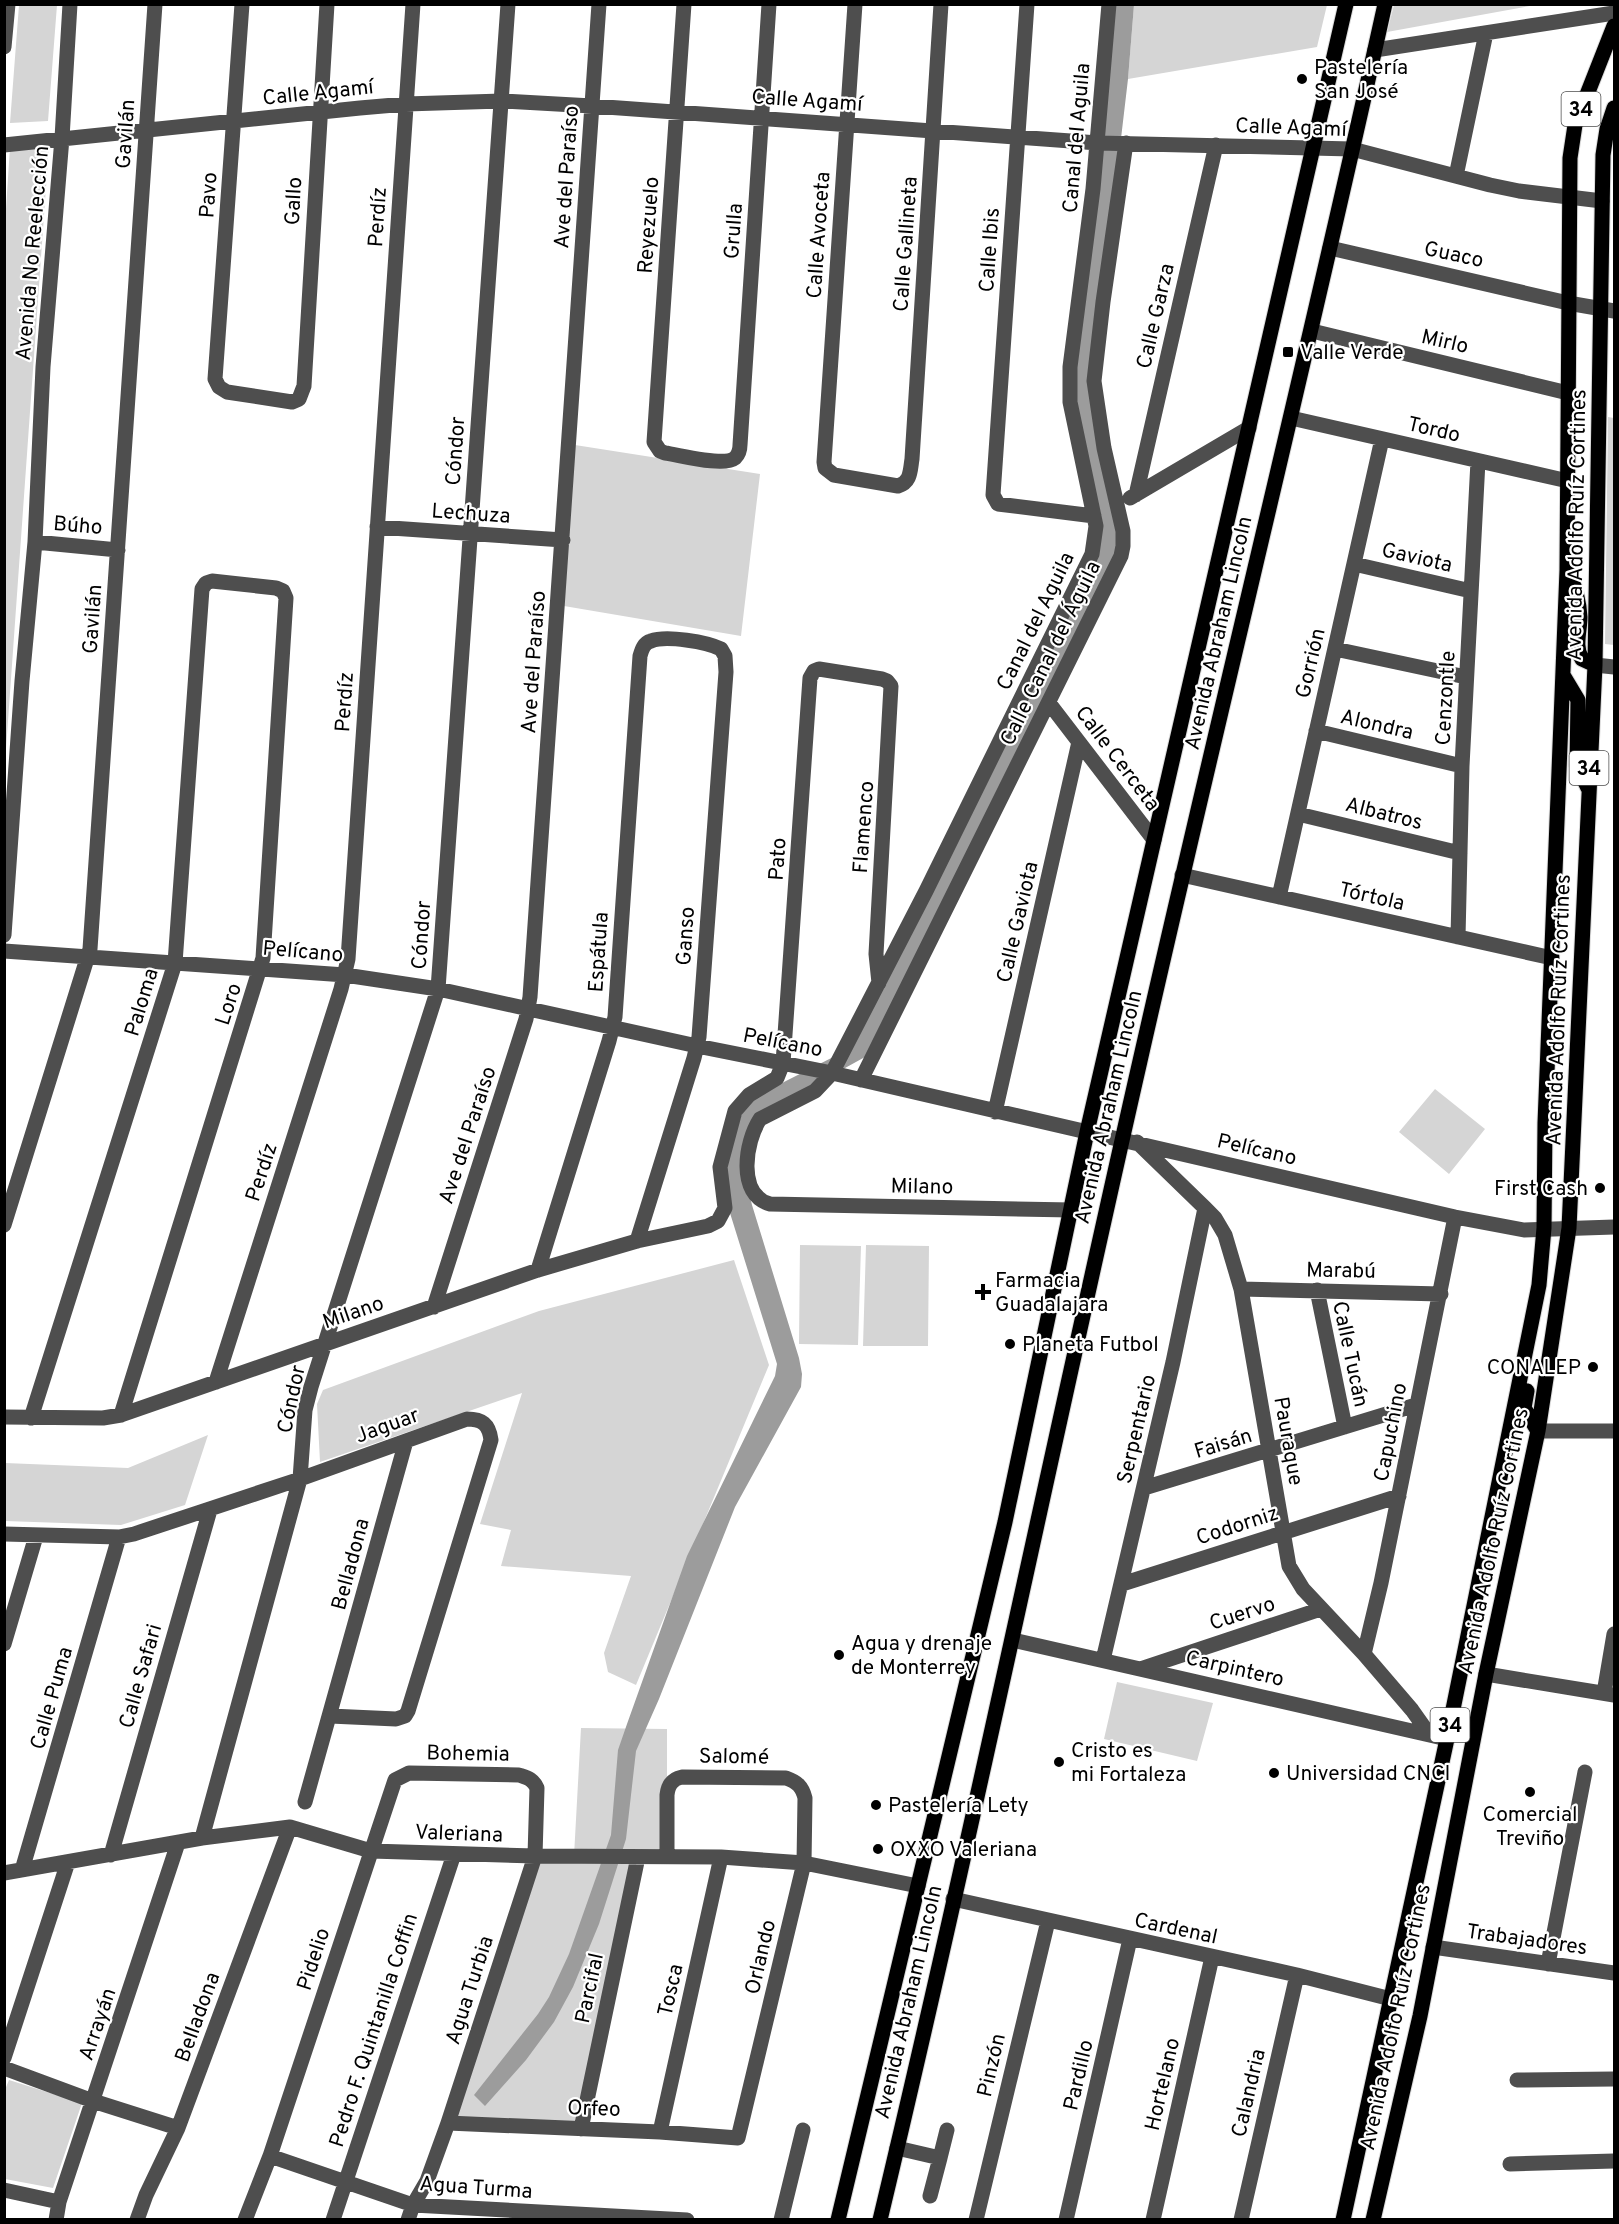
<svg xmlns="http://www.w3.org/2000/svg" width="1619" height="2224" viewBox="0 0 1619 2224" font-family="Overpass,sans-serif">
	<rect width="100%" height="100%" fill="#fff"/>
	<path fill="#d5d5d5" d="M 19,5 L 57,5 L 48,121 L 10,123 Z
		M 1134,5 L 1327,5 L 1317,47 L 1128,79 Z
		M 1394,5 L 1394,4 L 1535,5 L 1387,32 Z
		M 49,145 L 5,763 L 5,224 L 10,147 Z
		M 1608,417 L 1614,418 L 1614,645 L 1605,644 Z
		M 575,445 L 760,474 L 741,636 L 564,606 Z
		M 1435,1089 L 1485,1129 L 1449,1174 L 1399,1132 Z
		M 800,1245 L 861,1246 L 858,1345 L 799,1344 Z
		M 866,1245 L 929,1246 L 928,1346 L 863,1346 Z
		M 734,1260 L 769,1365 L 636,1685 L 608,1672 L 604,1653 L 631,1576 L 501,1566 L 511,1530 L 480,1524 L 522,1393 L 320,1462 L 317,1404 L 323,1390 L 539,1311 Z
		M 208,1435 L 185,1505 L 121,1525 L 5,1521 L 5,1463 L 128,1468 Z
		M 1117,1682 L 1213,1703 L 1197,1761 L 1104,1739 Z
		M 581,1728 L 667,1729 L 667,1856 L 638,1856 L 581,2129 L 448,2123 L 535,1856 L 574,1856 Z
		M 9,2080 L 82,2103 L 53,2188 L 5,2179 L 4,2092 Z"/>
	<path fill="#9c9c9c" d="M 1109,5 L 1134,5 L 1128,79 L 1094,368 L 1123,546 L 865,1057 L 758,1116 L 743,1168 L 752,1205 L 799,1358 L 802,1374 L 801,1387 L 735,1507 L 659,1699 L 636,1751 L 626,1839 L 599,1924 L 573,1987 L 554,2022 L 526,2060 L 485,2106 L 474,2095 L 538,2014 L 549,1997 L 569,1954 L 611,1835 L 618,1750 L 627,1724 L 687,1556 L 775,1376 L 777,1364 L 730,1213 L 720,1172 L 749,1095 L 782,1083 L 851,1048 L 1095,540 L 1070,402 Z"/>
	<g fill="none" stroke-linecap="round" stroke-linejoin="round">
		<g stroke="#dbdbdb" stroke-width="17">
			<path id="major" d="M 1570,576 C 1576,589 1579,602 1580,617 C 1580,631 1574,647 1582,659 L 1595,665
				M 1563,675 L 1578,700 L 1577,765 L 1588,788
				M 1527,1391 L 1524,1408 L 1538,1431
				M 838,2220 L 1005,1522 L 1087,1132 L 1346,4
				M 880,2220 C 972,1835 1052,1447 1140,1061 C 1220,708 1307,358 1385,4
				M 1343,2220 L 1447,1739 L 1539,1285 L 1544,1228 L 1545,1123 L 1567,570 L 1570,158 L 1575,125 L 1614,26
				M 1373,2220 L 1420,2016 L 1486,1674 L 1538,1431 L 1569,1228 L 1595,665 L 1603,155 L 1607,129 L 1614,108"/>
		</g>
		<path stroke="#4e4e4e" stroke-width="15" d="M 242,4 L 215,379 L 219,387 L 227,392 L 292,402 L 299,399 L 304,386 L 327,4
			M 684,4 L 654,442 L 660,451 L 665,453 C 680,455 724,467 735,458 C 739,454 740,450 740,445 L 769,4
			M 855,4 L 824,462 L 825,468 L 834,475 L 898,486 C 911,482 910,471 912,459 L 941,4
			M 1027,4 L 993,495 L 998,504 L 1094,516
			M 4,47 L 8,4
			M 1375,50 L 1614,13
			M 4,145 L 360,108 L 406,104 L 502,101 L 592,106 L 1098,143 L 1352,149 L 1490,185 L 1519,191 L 1602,201
			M 1456,176 L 1486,33
			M 1330,248 L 1568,303 L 1614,311
			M 1312,331 L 1568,393
			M 1291,418 L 1568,481
			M 1136,495 L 1216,145
			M 1130,498 L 1249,428
			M 377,527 L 563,540
			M 35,542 L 118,550
			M 1354,564 L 1471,591
			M 1335,649 L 1466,677
			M 1595,665 L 1614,667
			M 1049,703 L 1154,840
			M 1316,731 L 1462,766
			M 1298,814 L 1460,853
			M 1182,875 L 1552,958
			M 1279,897 L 1382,439
			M 4,935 L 22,681 L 35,542 L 43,367 L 62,138 L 70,4
			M 1458,937 L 1462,766 L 1478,461
			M 4,951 L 345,975 L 438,989 L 697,1046 L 832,1073 L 1455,1217 L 1524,1230 L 1614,1227
			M 861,1080 L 1121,556 L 1123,546 L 1123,531 L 1104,448 L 1094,381 L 1103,302 L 1126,143
			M 995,1112 L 1079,742
			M 1137,1142 L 1205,1208 L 1215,1218 L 1225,1235 L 1241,1289 L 1289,1566 L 1303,1589 L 1364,1654 L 1412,1710 L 1429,1734
			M 1072,1210 L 770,1204 C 737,1195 745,1142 760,1119 L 815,1091 L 832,1073 L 926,891 L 1092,554 L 1096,526 L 1070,402 L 1070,367 L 1093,189 L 1109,4
			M 4,1225 L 90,949 L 155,4
			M 538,1270 L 609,1041 L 615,1017 L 640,656 C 642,649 644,643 651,641 C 666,635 707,642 721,649 L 725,656 L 726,672 L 699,1037 L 694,1058 L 637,1241
			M 1241,1289 L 1441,1294
			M 1317,1290 L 1345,1427
			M 434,1307 L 526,1019 L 530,997 L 599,4
			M 216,1382 L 341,989 L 348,959 L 413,4
			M 4,1417 L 103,1418 L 121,1415 L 538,1270 L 637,1241 L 708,1226 L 718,1221 L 725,1208 L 720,1167 L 735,1111 L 749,1095 L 777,1078 L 783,1063 L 810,678 L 814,671 L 819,669 L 882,679 L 887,681 L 891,686 L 876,954 L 879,983
			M 31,1418 L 175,963 L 202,589 L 206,583 L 212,581 L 276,588 L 283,591 L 286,598 L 263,958 L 121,1415
			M 1538,1431 L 1614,1431
			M 1144,1488 L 1416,1405
			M 4,1534 L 119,1537 L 134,1534 L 300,1479 L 467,1419 C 482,1419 489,1424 491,1440 L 408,1711 L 405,1716 L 396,1719 L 330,1716
			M 1122,1584 L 1399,1496
			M 1013,1640 L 1447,1739
			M 4,1644 L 36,1536
			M 1364,1654 L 1381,1583 L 1455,1217
			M 1103,1660 L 1173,1362 L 1205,1208
			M 1143,1668 L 1321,1609
			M 1486,1674 L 1614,1695
			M 1604,1693 L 1614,1634
			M 305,1802 L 406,1441
			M 202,1838 L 300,1479 L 305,1410 L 311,1387 L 438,989 L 508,4
			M 111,1855 L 210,1510
			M 22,1870 L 119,1537
			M 4,1873 L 202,1838 L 290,1827 L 371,1851 L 535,1856 L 721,1857 L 804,1863 L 918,1886
			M 953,1899 L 1297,1975 L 1391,1999
			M 1433,1947 L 1614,1973
			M 1548,1964 L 1585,1772
			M 4,2058 L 68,1862
			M 4,2068 L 93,2101 L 178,2128
			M 1517,2080 L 1614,2079
			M 448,2123 L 660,2132 L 738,2138 L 804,1863 L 805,1798 C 802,1786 797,1782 786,1778 L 682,1777 C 672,1779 668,1785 667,1795 L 667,1856
			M 581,2129 L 638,1857
			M 660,2132 L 721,1857
			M 897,2148 L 940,2158 L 930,2196
			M 270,2156 L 413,2205 L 687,2220
			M 940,2158 L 947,2130
			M 1510,2164 L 1614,2161
			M 4,2190 L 59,2202
			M 56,2220 L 59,2202 L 178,1843
			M 137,2220 L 146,2195 L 178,2128 L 290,1827
			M 245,2220 L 270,2156 L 395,1780 L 409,1773 L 519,1775 C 528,1778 533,1779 537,1788 L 535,1856 L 448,2123 L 427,2181 L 413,2205 L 408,2220
			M 333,2220 L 454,1854
			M 781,2220 L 803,2130
			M 976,2220 L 1048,1921
			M 1066,2220 L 1130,1939
			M 1153,2220 L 1212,1957
			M 1241,2220 L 1297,1975"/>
		<use href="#major" stroke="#000" stroke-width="15"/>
	</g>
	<g fill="#000" stroke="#fff" stroke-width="2">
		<circle cx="1302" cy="79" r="6"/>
		<rect x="1282" y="346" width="12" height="12" rx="3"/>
		<circle cx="1600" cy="1188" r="6"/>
		<path d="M980 1283h6v6h6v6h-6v6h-6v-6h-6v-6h6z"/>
		<circle cx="1010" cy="1344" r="6"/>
		<circle cx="1593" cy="1367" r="6"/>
		<circle cx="839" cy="1655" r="6"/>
		<circle cx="1059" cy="1762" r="6"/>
		<circle cx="1274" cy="1773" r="6"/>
		<circle cx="1530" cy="1792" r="6"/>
		<circle cx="876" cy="1805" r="6"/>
		<circle cx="878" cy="1849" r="6"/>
	</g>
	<g text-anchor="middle" stroke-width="4.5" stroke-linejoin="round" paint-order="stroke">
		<g fill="#fff" stroke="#4c4c4c" stroke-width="1.5">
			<rect x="1561.5" y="92" width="39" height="34" rx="4.5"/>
			<rect x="1569.5" y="751" width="39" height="34" rx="4.5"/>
			<rect x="1430.5" y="1708" width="39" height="34" rx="4.5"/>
		</g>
		<g font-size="20" font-weight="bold" fill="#000">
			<text x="1581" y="116">34</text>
			<text x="1589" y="775">34</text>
			<text x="1450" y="1732">34</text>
		</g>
		<g font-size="21" fill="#000" stroke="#fff" text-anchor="start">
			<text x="1314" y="74">Pastelería<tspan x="1314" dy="24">San José</tspan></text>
			<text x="1300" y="359">Valle Verde</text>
			<text x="1588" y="1195" text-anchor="end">First Cash</text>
			<text x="995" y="1287">Farmacia<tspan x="995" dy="24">Guadalajara</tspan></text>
			<text x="1022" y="1351">Planeta Futbol</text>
			<text x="1581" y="1374" text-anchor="end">CONALEP</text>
			<text x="851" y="1650">Agua y drenaje<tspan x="851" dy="24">de Monterrey</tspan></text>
			<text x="1071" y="1757">Cristo es<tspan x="1071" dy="24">mi Fortaleza</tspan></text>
			<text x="1286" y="1780">Universidad CNCI</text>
			<text x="888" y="1812">Pastelería Lety</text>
			<text x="1530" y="1821" text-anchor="middle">Comercial<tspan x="1530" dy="24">Treviño</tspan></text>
			<text x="890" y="1856">OXXO Valeriana</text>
		</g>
		<g font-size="21" fill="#000" stroke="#fff">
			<text transform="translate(318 92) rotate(-6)" y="7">Calle Agamí</text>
			<text transform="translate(807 100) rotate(4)" y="7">Calle Agamí</text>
			<text transform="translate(1291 127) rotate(2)" y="7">Calle Agamí</text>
			<text transform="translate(125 134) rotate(-86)" y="7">Gavilán</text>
			<text transform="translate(1076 138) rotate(-85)" y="7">Canal del Aguila</text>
			<text transform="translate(566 177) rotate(-86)" y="7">Ave del Paraíso</text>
			<text transform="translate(208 195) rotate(-86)" y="7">Pavo</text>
			<text transform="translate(293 201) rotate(-87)" y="7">Gallo</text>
			<text transform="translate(377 217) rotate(-86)" y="7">Perdíz</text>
			<text transform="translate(648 225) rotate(-86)" y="7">Reyezuelo</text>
			<text transform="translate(733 231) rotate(-86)" y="7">Grulla</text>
			<text transform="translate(818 235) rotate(-86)" y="7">Calle Avoceta</text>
			<text transform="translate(905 244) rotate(-86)" y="7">Calle Gallineta</text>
			<text transform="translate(989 250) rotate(-86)" y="7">Calle Ibis</text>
			<text transform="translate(32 253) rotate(-85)" y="7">Avenida No Reelección</text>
			<text transform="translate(1454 254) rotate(12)" y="7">Guaco</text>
			<text transform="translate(1155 316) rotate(-77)" y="7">Calle Garza</text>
			<text transform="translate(1445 341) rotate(13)" y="7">Mirlo</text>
			<text transform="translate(1434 429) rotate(13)" y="7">Tordo</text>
			<text transform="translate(455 451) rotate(-86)" y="7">Cóndor</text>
			<text transform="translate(471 513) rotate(4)" y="7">Lechuza</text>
			<text transform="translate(78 525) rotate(5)" y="7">Búho</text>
			<text transform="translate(1576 525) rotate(-89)" y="7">Avenida Adolfo Ruíz Cortines</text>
			<text transform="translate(1417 557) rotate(13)" y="7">Gaviota</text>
			<text transform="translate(92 619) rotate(-86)" y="7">Gavilán</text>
			<text transform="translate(1035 621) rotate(-64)" y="7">Canal del Aguila</text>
			<text transform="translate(1218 633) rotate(-77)" y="7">Avenida Abraham Lincoln</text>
			<text transform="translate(1050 653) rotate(-64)" y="7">Calle Canal del Águila</text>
			<text transform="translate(533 662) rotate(-86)" y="7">Ave del Paraíso</text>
			<text transform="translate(1310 663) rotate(-77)" y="7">Gorrión</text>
			<text transform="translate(1445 698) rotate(-87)" y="7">Cenzontle</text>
			<text transform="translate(344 702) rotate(-86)" y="7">Perdíz</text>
			<text transform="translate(1377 724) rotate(13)" y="7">Alondra</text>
			<text transform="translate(1118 758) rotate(53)" y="7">Calle Cerceta</text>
			<text transform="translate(1384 813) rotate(14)" y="7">Albatros</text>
			<text transform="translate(863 827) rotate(-86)" y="7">Flamenco</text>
			<text transform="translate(777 859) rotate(-86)" y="7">Pato</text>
			<text transform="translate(1372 896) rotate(13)" y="7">Tórtola</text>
			<text transform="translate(1017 922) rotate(-77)" y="7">Calle Gaviota</text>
			<text transform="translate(421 935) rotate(-86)" y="7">Cóndor</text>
			<text transform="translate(685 936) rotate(-86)" y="7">Ganso</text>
			<text transform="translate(303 951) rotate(5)" y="7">Pelícano</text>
			<text transform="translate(598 952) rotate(-86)" y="7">Espátula</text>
			<text transform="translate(141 1002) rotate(-73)" y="7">Paloma</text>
			<text transform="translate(228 1004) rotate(-72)" y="7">Loro</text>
			<text transform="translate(1558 1010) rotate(-88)" y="7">Avenida Adolfo Ruíz Cortines</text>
			<text transform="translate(783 1042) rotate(11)" y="7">Pelícano</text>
			<text transform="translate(1108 1107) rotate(-77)" y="7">Avenida Abraham Lincoln</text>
			<text transform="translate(467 1135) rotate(-72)" y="7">Ave del Paraíso</text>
			<text transform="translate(1257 1149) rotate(13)" y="7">Pelícano</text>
			<text transform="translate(261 1172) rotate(-72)" y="7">Perdíz</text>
			<text transform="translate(922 1186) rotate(1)" y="7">Milano</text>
			<text transform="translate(1341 1270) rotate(1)" y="7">Marabú</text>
			<text transform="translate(353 1312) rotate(-19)" y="7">Milano</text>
			<text transform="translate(1351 1354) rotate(78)" y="7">Calle Tucán</text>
			<text transform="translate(291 1399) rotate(-78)" y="7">Cóndor</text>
			<text transform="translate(387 1425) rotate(-20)" y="7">Jaguar</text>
			<text transform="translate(1136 1429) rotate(-77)" y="7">Serpentario</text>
			<text transform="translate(1390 1432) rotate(-79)" y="7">Capuchino</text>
			<text transform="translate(1289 1441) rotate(80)" y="7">Pauraque</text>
			<text transform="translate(1223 1443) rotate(-17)" y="7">Faisán</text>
			<text transform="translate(1237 1525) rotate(-18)" y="7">Codorniz</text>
			<text transform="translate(1493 1541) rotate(-78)" y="7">Avenida Adolfo Ruíz Cortines</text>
			<text transform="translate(350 1564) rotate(-75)" y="7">Belladona</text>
			<text transform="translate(1242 1613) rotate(-18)" y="7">Cuervo</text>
			<text transform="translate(1235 1668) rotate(13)" y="7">Carpintero</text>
			<text transform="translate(140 1676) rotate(-74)" y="7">Calle Safari</text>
			<text transform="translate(51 1698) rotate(-74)" y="7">Calle Puma</text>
			<text transform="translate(468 1753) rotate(1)" y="7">Bohemia</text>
			<text transform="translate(734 1756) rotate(1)" y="7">Salomé</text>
			<text transform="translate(459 1833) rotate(2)" y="7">Valeriana</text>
			<text transform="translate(1176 1928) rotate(12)" y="7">Cardenal</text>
			<text transform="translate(1527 1939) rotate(8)" y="7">Trabajadores</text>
			<text transform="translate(760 1957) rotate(-77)" y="7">Orlando</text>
			<text transform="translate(313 1959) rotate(-72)" y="7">Pidelio</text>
			<text transform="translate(589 1988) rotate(-78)" y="7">Parcifal</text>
			<text transform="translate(469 1990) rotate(-72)" y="7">Agua Turbia</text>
			<text transform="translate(670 1990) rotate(-77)" y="7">Tosca</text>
			<text transform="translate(908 2002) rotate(-77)" y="7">Avenida Abraham Lincoln</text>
			<text transform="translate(197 2017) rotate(-70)" y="7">Belladona</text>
			<text transform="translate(1395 2017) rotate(-78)" y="7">Avenida Adolfo Ruíz Cortines</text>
			<text transform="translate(97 2024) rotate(-71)" y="7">Arrayán</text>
			<text transform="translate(373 2030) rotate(-72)" y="7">Pedro F. Quintanilla Coffin</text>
			<text transform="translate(991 2065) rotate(-77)" y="7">Pinzón</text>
			<text transform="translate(1078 2075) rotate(-77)" y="7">Pardillo</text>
			<text transform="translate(1162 2084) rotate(-77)" y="7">Hortelano</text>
			<text transform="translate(1248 2093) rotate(-77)" y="7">Calandria</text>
			<text transform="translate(594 2108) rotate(2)" y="7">Orfeo</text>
			<text transform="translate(476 2187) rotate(4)" y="7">Agua Turma</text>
		</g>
	</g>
	<rect width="1619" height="2224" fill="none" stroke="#000000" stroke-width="12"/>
</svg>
